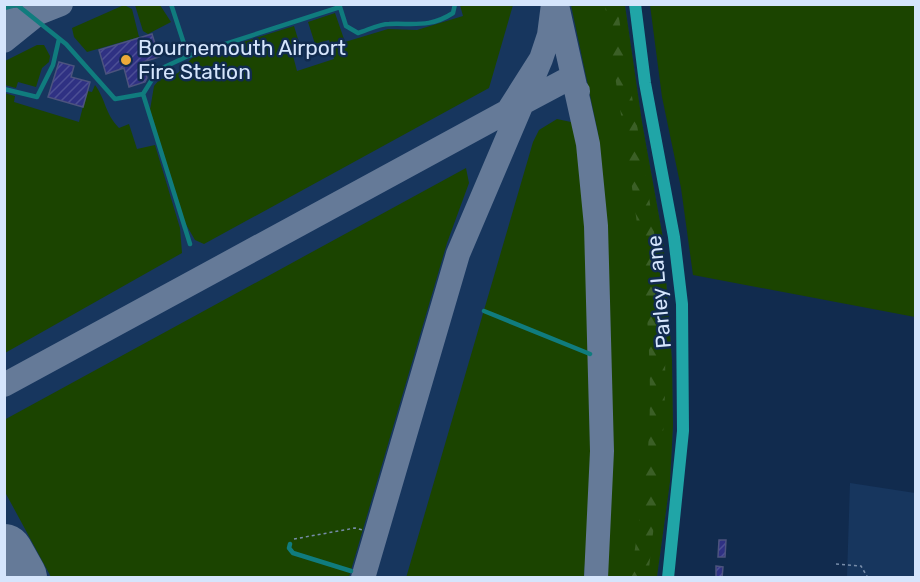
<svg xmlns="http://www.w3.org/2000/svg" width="920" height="582" viewBox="0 0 920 582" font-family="Rubik,sans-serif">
	<defs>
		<pattern id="forest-firs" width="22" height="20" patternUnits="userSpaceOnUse" patternTransform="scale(1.5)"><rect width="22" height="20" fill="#1b4400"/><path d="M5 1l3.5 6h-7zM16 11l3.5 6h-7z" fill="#3b5f26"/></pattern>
		<pattern id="building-hatch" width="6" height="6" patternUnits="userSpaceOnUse" patternTransform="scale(1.5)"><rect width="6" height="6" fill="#2f3183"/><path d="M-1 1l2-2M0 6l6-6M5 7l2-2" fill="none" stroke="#4c4f95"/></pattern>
	</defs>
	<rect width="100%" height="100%" fill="#112b4e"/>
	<path fill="#17365e" d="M 4,5 L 625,5 L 642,122 L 663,238 L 672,360 L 673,426 L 670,482 L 657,577 L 5,577 Z
		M 850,483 L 915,493 L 915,577 L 847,577 Z"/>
	<path fill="#1b4400" d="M 124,5 L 132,9 L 139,37 L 87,52 L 74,37 L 72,28 Z
		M 135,5 L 160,5 L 171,22 L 148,34 L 143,31 Z
		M 460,5 L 513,5 L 489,88 L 204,244 L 195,240 L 184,221 L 150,110 L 154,86 L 159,80 L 178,73 L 192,58 L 294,26 L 301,49 L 292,52 L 297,71 L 334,59 L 329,40 L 315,44 L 308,22 L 335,13 L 345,42 L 388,29 L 417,30 L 463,16 Z
		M 571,5 L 625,5 L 642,122 L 663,238 L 672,360 L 673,426 L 670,482 L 657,577 L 606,577 L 612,461 L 607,228 L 598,133 Z
		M 650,5 L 915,5 L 915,317 L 693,275 L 681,188 L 662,97 Z
		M 37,45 L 44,45 L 50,56 L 49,62 L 42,68 L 36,87 L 18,82 L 16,88 L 5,85 L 5,61 Z
		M 95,85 C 107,102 104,112 119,128 L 129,124 L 137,149 L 155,145 L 180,228 L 182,253 L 5,353 L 4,93 L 15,96 L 14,102 L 79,122 L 87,91 L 92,92 Z
		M 557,119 L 571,122 L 576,128 C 593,277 596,428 584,577 L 406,578 L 533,142 L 539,130 Z
		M 466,168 L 469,183 L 447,243 L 349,577 L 51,577 L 5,492 L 4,420 Z"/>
	<path fill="url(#forest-firs)" d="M 605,5 L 617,5 C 634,120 662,238 665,356 C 667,430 656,504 648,577 L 631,577 C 637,530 647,481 649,433 C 656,290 623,146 605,5 Z"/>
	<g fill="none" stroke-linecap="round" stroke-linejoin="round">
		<path stroke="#657a98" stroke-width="24" d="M 557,5 L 588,144 L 596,226 L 602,451 L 596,578
			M 4,20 L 23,19 L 61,4
			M 4,41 L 35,16
			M 517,106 L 564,81 L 570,82 L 578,91
			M 4,385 L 508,111 L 541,59
			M 363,578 L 458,254 L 541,59 L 549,35 L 553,4"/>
		<path stroke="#657a98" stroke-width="58" d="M 4,553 L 18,578"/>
	</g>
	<path fill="url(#building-hatch)" stroke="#4c537e" stroke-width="1.5" d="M 152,34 L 159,57 L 143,62 L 147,78 L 145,82 L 129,87 L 124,68 L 106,74 L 99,50 Z
		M 59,62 L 74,66 L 71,77 L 90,82 L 83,107 L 48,97 Z
		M 719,540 L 726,540 L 725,557 L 718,557 Z
		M 716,566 L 723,567 L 722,578 L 716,578 Z"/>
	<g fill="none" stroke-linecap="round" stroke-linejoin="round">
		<path stroke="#778ca9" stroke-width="1.5" stroke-dasharray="3 3" stroke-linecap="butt" d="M 294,539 L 355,528 L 363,530
			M 836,564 L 861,566 L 868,578"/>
		<path stroke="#107c7e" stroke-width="4.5" d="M 16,4 L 66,44 L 115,99 L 143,94 L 158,70 L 188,56 L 340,7 L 346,26 L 358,33 C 368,30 379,24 389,24 C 414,23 430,28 453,13 L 455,4
			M 171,4 L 188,56
			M 4,8 L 16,5
			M 4,89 L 37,97 L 53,65 L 59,39
			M 143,94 L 190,244
			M 484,311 L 590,354
			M 290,544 L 289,548 L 293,553 L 351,571"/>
		<path stroke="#20a5a7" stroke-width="12" d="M 635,4 L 645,83 L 674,237 L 682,304 L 683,431 L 668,578"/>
	</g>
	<circle fill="#eba939" stroke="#112b4e" stroke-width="2" cx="126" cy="60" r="6"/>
	<g text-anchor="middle" stroke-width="5" stroke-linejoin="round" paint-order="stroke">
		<g font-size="21" fill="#d5e5fc" stroke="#112b4e" text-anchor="start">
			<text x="138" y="55">Bournemouth Airport<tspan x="138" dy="24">Fire Station</tspan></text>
		</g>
		<g font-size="21" fill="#d5e5fc" stroke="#112b4e">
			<text transform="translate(659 292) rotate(-95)" y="7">Parley Lane</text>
		</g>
	</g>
	<rect width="920" height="582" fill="none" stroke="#d5e5fc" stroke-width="12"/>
</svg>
